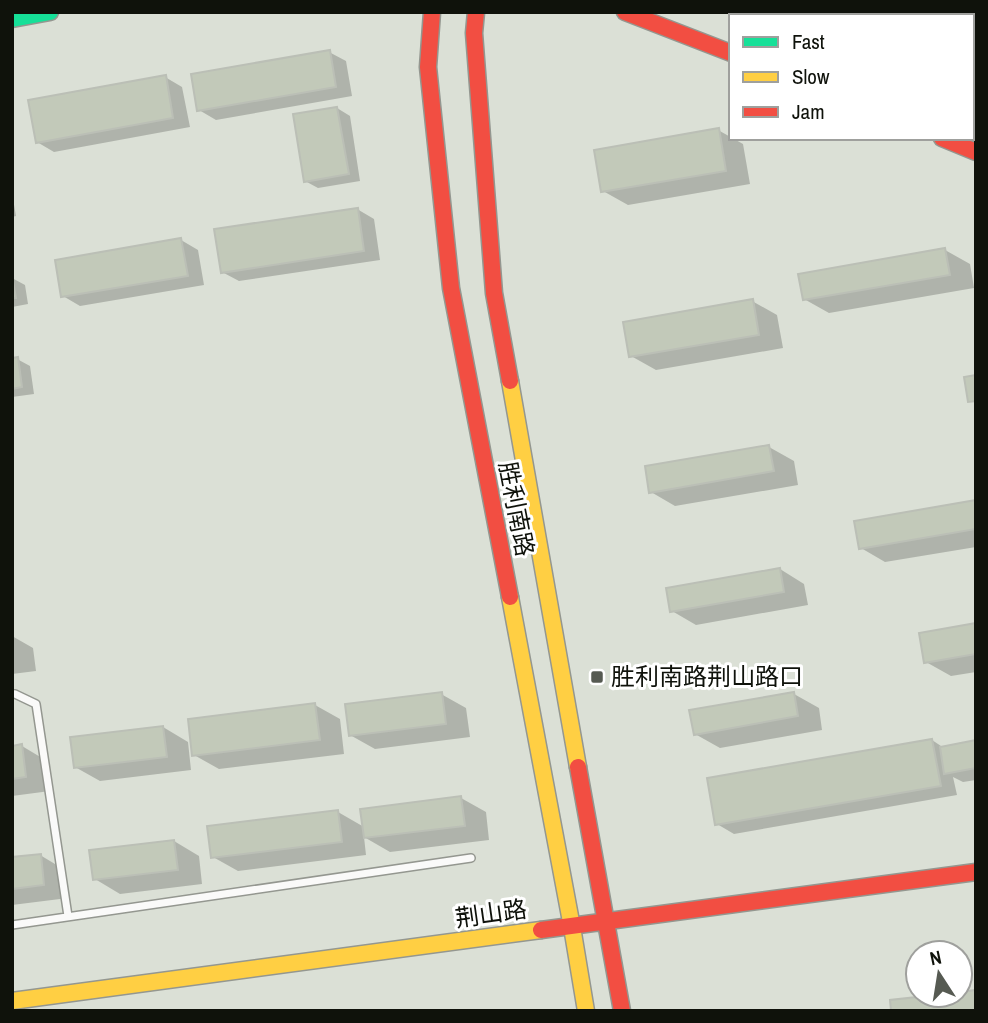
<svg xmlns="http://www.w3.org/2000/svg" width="988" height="1023" viewBox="0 0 988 1023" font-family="'Archivo Narrow','Noto Sans SC',sans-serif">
	<rect width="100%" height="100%" fill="#dbe0d6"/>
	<path fill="#0003" d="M 736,12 L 776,12 L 762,16 L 742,16 Z
		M 821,12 L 950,12 L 950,16 L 822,16 Z
		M 329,52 L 346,61 L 352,96 L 216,120 L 199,110 Z
		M 165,77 L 182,87 L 190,127 L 54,152 L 37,142 Z
		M 976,82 L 976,129 L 972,130 L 972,83 Z
		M 337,108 L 350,116 L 360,181 L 318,188 L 305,181 Z
		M 718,130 L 743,144 L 750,184 L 628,205 L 603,191 Z
		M 12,193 L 16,216 L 12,217 Z
		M 357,209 L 374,219 L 380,260 L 239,281 L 222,272 Z
		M 181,240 L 198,250 L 204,285 L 80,306 L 63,296 Z
		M 945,250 L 970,264 L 974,288 L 829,313 L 804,299 Z
		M 12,278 L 25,285 L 28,304 L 12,307 Z
		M 752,301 L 777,315 L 783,348 L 656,370 L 631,356 Z
		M 17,359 L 30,366 L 34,394 L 12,397 L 12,360 Z
		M 769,447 L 794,461 L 798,485 L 675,506 L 651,492 Z
		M 976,501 L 976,547 L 885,562 L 861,548 Z
		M 780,569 L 804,584 L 808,605 L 696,625 L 672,611 Z
		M 976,625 L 976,672 L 951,676 L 926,662 Z
		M 12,636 L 33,648 L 36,671 L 12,674 Z
		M 441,694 L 466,708 L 470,737 L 375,749 L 350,735 Z
		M 794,694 L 819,708 L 822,730 L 720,748 L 695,734 Z
		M 315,705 L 340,719 L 344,754 L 219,769 L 194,755 Z
		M 163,727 L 188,742 L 191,770 L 100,781 L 75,767 Z
		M 932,740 L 944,748 L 976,742 L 976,780 L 963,782 L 953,777 L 957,795 L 734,834 L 717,824 Z
		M 22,746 L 47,761 L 50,791 L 12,796 L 12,747 Z
		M 461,798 L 486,812 L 489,840 L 390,852 L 364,837 L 366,855 L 238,871 L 213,857 L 338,812 L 364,827 Z
		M 174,841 L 199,856 L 202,884 L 120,894 L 95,879 Z
		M 40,855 L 65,870 L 68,898 L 12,905 L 12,859 Z"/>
	<path fill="#c2c9b9" stroke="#bbbfb6" stroke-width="2" d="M 819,12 L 929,12 L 930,14 L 922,16 L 820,16 Z
		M 965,12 L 976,12 L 976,30 L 972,31 L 972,16 L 966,16 Z
		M 330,50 L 336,87 L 197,111 L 191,74 Z
		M 166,75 L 173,118 L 36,143 L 28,100 Z
		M 972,81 L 976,81 L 976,109 L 972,110 Z
		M 337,107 L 349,174 L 304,182 L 293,114 Z
		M 719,128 L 726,171 L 601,192 L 594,150 Z
		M 358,208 L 364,251 L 221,273 L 214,229 Z
		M 181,238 L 188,276 L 61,297 L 55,260 Z
		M 945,248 L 950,275 L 803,300 L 798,274 Z
		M 12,276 L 16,298 L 12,298 Z
		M 753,299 L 759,335 L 629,357 L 623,322 Z
		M 18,357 L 22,387 L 12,389 L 12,358 Z
		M 976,375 L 976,401 L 968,402 L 964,377 Z
		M 769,445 L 774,471 L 649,493 L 645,466 Z
		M 976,500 L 976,529 L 859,549 L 854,521 Z
		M 780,568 L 784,592 L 670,612 L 666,588 Z
		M 976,623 L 976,654 L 924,663 L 919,633 Z
		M 442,692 L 446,724 L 349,736 L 345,704 Z
		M 794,692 L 798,716 L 694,735 L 689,710 Z
		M 315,703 L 320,740 L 192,756 L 188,719 Z
		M 163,726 L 167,757 L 74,768 L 70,737 Z
		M 932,739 L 941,786 L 715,825 L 707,778 Z
		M 976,740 L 976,768 L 944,774 L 940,747 Z
		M 22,744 L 26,777 L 12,779 L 12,746 Z
		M 461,796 L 465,826 L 364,838 L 360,809 Z
		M 338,810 L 342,842 L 211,858 L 207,826 Z
		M 174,840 L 178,870 L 93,880 L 89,850 Z
		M 41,854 L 44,885 L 12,889 L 12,857 Z
		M 976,990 L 976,1011 L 891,1011 L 890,1000 L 935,995 L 960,995 L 960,992 Z"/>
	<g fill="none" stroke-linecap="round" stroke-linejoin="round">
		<g stroke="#949790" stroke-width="10">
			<path id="lane" d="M 15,694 L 36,704 L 68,916
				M 12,925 L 471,858"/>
		</g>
		<g stroke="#949790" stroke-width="19">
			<path id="fast" d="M 12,19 L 50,12"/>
		</g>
		<g stroke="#949790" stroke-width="19">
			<path id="slow" d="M 510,381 L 578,767
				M 510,597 L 572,927 L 586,1011
				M 12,1001 L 541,930"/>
		</g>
		<g stroke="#949790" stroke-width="19">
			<path id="jam" d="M 432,12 L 428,67 L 451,288 L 510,597
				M 476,12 L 474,33 L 494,293 L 510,381
				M 625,12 L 731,53
				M 942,138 L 976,152
				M 578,767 L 622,1011
				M 541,930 L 976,872"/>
		</g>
		<use href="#lane" stroke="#fafaf9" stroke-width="7"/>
		<use href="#fast" stroke="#16e098" stroke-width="16"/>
		<use href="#slow" stroke="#ffcf43" stroke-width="16"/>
		<use href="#jam" stroke="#f24e42" stroke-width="16"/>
	</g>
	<rect fill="#565a52" stroke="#fff" stroke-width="2.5" x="590" y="670" width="14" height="14" rx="3.5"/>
	<g text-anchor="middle" stroke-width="6" stroke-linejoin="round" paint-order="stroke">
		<g font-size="24" fill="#0f120b" stroke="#fff">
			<text transform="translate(516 509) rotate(79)" y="8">胜利南路</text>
			<text transform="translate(491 914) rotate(-8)" y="8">荆山路</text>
		</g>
		<g font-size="24" fill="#0f120b" stroke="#fff" text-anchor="start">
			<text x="611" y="685">胜利南路荆山路口</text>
		</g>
	</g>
	<rect width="988" height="1023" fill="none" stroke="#0f120b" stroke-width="28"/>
	<rect x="729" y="14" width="245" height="126" fill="#ffffff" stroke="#9fa09d" stroke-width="2"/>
	<rect x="743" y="37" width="35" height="10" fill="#16e098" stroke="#9fa09d" stroke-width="2"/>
	<text x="792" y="49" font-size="21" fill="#0f120b">Fast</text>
	<rect x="743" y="72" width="35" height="10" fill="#ffcf43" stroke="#9fa09d" stroke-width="2"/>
	<text x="792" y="84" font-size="21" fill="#0f120b">Slow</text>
	<rect x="743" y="107" width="35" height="10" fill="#f24e42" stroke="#9fa09d" stroke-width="2"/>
	<text x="792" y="119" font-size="21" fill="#0f120b">Jam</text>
	<g transform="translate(939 974) rotate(348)"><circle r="33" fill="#ffffff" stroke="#9fa09d" stroke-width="2"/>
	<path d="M0-5L12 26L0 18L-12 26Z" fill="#565a52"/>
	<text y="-10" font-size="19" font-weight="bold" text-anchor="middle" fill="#0f120b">N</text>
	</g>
</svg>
